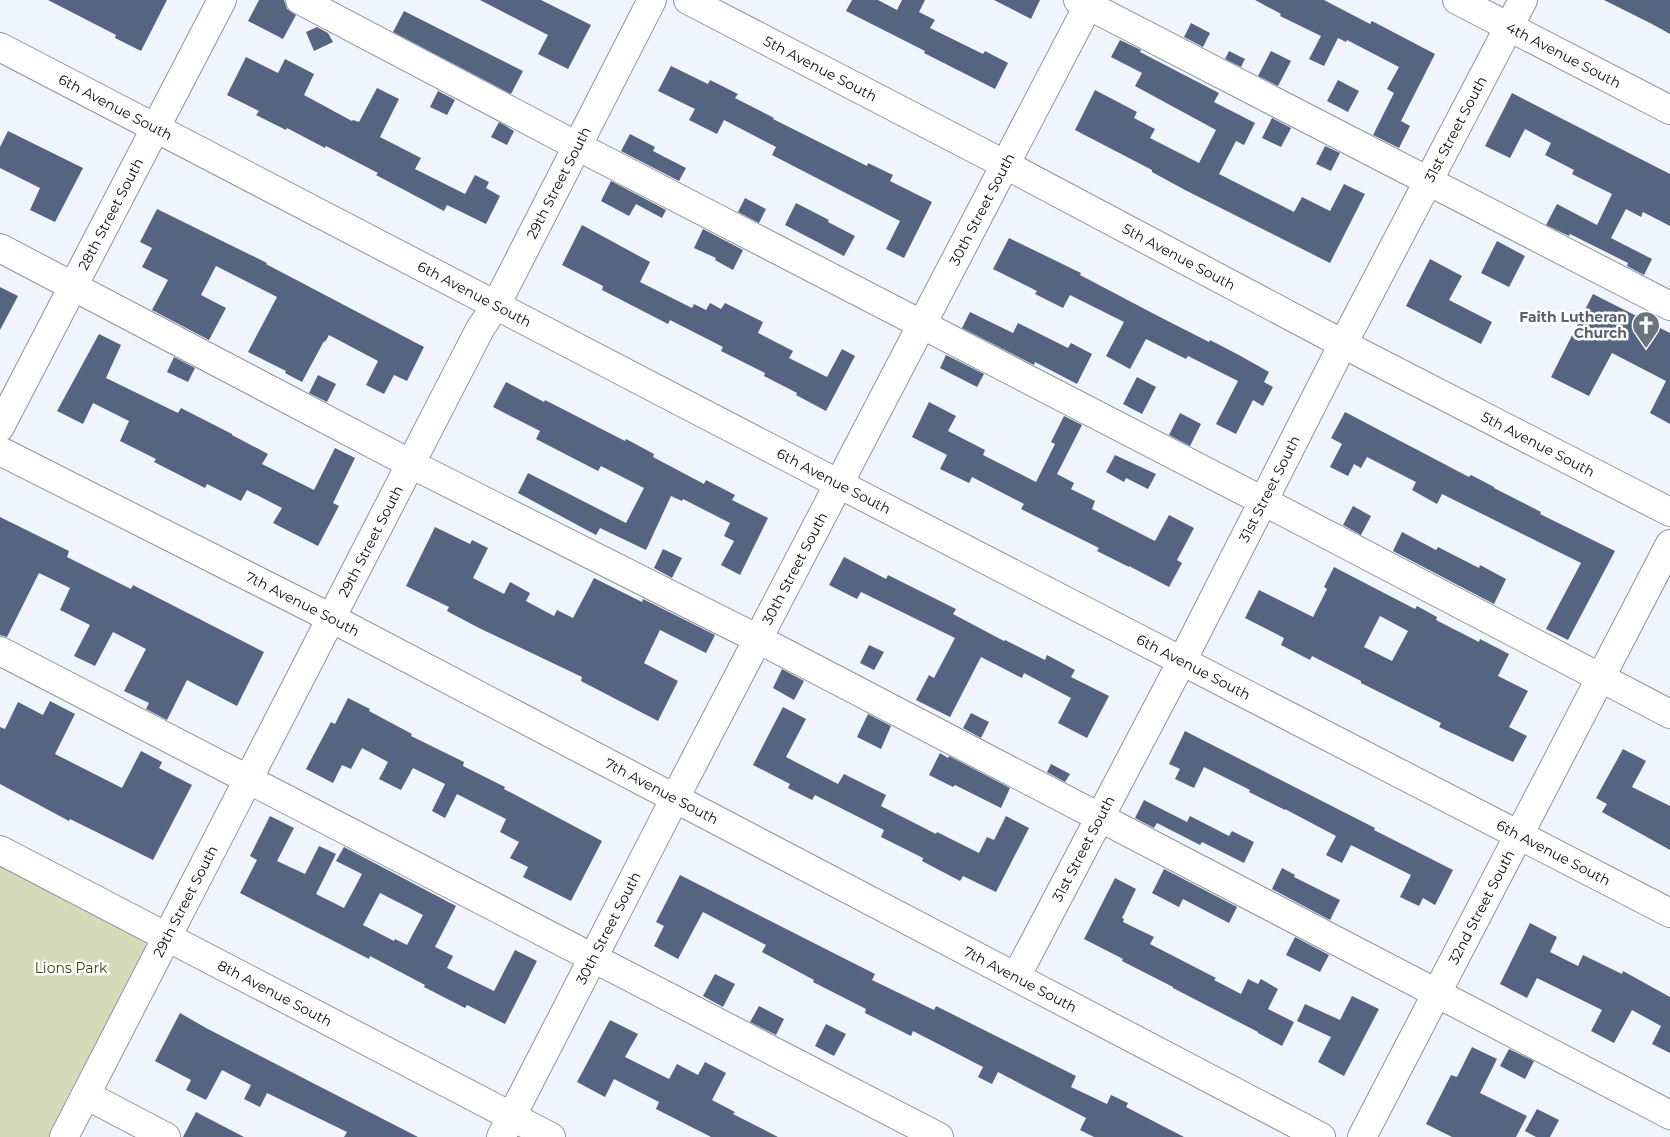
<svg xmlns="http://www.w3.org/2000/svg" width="1670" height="1137" viewBox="0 0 1670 1137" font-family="Montserrat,sans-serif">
	<rect width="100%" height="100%" fill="#f0f5fd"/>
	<path fill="#d5dbb9" d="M 0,851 L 167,937 L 63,1137 L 0,1137 Z"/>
	<path fill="#556581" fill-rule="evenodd" d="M 48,0 L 167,0 L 141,51 L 115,38 L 116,35 Z
		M 259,0 L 284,0 L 287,9 L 296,15 L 283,39 L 248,21 Z
		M 480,0 L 541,0 L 591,25 L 568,69 L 538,54 L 548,35 Z
		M 852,0 L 878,0 L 897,10 L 902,0 L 925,0 L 919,12 L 935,20 L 930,28 L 983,54 L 985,51 L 1008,63 L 995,89 L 924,53 L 925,51 L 846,11 Z
		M 994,0 L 1040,0 L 1031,19 Z
		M 1255,0 L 1324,0 L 1370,24 L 1372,21 L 1435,54 L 1401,121 L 1410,126 L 1399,148 L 1373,135 L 1394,93 L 1387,89 L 1399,67 L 1347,40 L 1346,42 L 1338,38 L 1324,66 L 1309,59 L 1321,36 L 1280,16 L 1281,14 Z
		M 1604,0 L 1670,0 L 1670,34 L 1652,24 Z
		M 404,11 L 523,71 L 511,94 L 393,32 Z
		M 1191,23 L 1210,33 L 1203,47 L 1184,37 Z
		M 317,27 L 328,33 L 333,42 L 314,51 L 306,32 Z
		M 1120,40 L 1141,50 L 1140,52 L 1219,93 L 1214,102 L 1255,123 L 1244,145 L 1236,141 L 1219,174 L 1294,212 L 1302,197 L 1330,211 L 1344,184 L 1365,194 L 1330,263 L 1185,190 L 1152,172 L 1152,170 L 1075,130 L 1095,90 L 1137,112 L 1134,118 L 1155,129 L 1150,138 L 1199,163 L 1216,130 L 1135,86 L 1142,73 L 1111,57 Z
		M 1229,51 L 1245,59 L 1241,67 L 1225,59 Z
		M 1271,51 L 1291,61 L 1278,86 L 1258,76 Z
		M 246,57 L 278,73 L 285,59 L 314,74 L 304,95 L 352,121 L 353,120 L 359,122 L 377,88 L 399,99 L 380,137 L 421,158 L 415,169 L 465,194 L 475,175 L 489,182 L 486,188 L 500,196 L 486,224 L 447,205 L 444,211 L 376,175 L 378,173 L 326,146 L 325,148 L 287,128 L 286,130 L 256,115 L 259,111 L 227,95 Z
		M 671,66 L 708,84 L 710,80 L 738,94 L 735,98 L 774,118 L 773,119 L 867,166 L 868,163 L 893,175 L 890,181 L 932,202 L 904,258 L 886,249 L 900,221 L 772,155 L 776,147 L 724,120 L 717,134 L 689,120 L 695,109 L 658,91 Z
		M 1338,80 L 1359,91 L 1348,112 L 1327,101 Z
		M 438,91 L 455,100 L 447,115 L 430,107 Z
		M 1512,93 L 1670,174 L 1670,226 L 1643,212 L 1641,217 L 1626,209 L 1611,238 L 1652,259 L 1644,275 L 1627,266 L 1628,263 L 1570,234 L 1569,236 L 1546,225 L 1557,204 L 1597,225 L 1612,194 L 1572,174 L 1574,170 L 1545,155 L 1551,143 L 1525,129 L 1510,158 L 1485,146 Z
		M 1272,118 L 1291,128 L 1281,147 L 1262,138 Z
		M 499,122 L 514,131 L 507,145 L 491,137 Z
		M 8,131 L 83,168 L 55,222 L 30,210 L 40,188 L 0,168 L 0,147 Z
		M 630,134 L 655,147 L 653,151 L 686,168 L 679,181 L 621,151 Z
		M 1325,146 L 1340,153 L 1331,171 L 1316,164 Z
		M 611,181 L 666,210 L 662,218 L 636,204 L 629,216 L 601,201 Z
		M 745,198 L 766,209 L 759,223 L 738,212 Z
		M 796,203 L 829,220 L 828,222 L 855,236 L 844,256 L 785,225 Z
		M 157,209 L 267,263 L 266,264 L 424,347 L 407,381 L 394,375 L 384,394 L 366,385 L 378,361 L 329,335 L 325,342 L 324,341 L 302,382 L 285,373 L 286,371 L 248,352 L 277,297 L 216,266 L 201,295 L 226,308 L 209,340 L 152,310 L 168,280 L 142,267 L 152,248 L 140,242 Z
		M 582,225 L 650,262 L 640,282 L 692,308 L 694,304 L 706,310 L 710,303 L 721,309 L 725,303 L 763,322 L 758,333 L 793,351 L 789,358 L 827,377 L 842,349 L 855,356 L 826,411 L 796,395 L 797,393 L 764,376 L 765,373 L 721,351 L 723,347 L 670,320 L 668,324 L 602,290 L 603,286 L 562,265 Z
		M 703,229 L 743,250 L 733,270 L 715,260 L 716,258 L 694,248 Z
		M 1009,238 L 1081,273 L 1080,275 L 1158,316 L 1209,342 L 1210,340 L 1237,354 L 1269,372 L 1264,382 L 1273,387 L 1263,406 L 1253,400 L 1236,434 L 1216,424 L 1238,381 L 1188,356 L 1186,359 L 1146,339 L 1130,369 L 1106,356 L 1124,322 L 1070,295 L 1063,308 L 1035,294 L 1037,291 L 993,269 Z
		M 1497,241 L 1525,256 L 1509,287 L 1481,273 Z
		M 1430,259 L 1462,276 L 1449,300 L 1492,322 L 1481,344 L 1406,306 Z
		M 0,287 L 18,296 L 0,330 Z
		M 1593,294 L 1670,333 L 1670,424 L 1650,413 L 1666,381 L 1612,353 L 1589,396 L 1551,377 Z
		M 970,312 L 1013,333 L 1018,323 L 1068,348 L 1071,343 L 1092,354 L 1077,384 L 1035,362 L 1034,365 L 962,328 Z
		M 99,334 L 121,345 L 106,378 L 178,413 L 181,408 L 232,434 L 232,435 L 268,454 L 262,464 L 314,490 L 335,448 L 355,458 L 333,503 L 339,506 L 318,546 L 273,523 L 282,508 L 247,490 L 241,501 L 207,484 L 205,488 L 154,462 L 156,459 L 120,441 L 129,421 L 93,403 L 83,424 L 57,411 Z
		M 946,355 L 984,374 L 977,387 L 940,368 Z
		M 174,357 L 195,368 L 188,382 L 167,372 Z
		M 318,375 L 336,384 L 327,402 L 309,393 Z
		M 1137,377 L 1156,387 L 1142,414 L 1123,404 Z
		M 506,382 L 544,402 L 545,400 L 625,441 L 626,439 L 654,454 L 653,457 L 704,484 L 706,480 L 735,495 L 732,500 L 768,518 L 740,575 L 721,565 L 734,541 L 724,536 L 730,523 L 683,499 L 682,501 L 671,496 L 646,550 L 600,528 L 596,535 L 518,493 L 528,473 L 626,523 L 644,488 L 601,466 L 598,471 L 536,439 L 540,431 L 493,407 Z
		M 929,402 L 956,416 L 948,431 L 985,450 L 983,455 L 1036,482 L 1055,444 L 1051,442 L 1064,416 L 1082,425 L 1057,474 L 1074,483 L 1071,489 L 1095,501 L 1092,509 L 1155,541 L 1169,515 L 1194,528 L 1177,560 L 1182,563 L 1169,587 L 1129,566 L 1129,567 L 1097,551 L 1099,548 L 1021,509 L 1024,504 L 972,477 L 969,483 L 940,469 L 947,455 L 912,437 Z
		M 1345,412 L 1469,477 L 1471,475 L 1494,487 L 1494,488 L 1541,512 L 1540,514 L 1615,551 L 1568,640 L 1546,629 L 1581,563 L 1442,494 L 1437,504 L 1412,490 L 1416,482 L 1367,457 L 1361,468 L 1354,464 L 1348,476 L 1330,467 L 1342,444 L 1331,438 Z
		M 1180,413 L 1201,424 L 1190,446 L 1169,435 Z
		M 1115,455 L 1156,474 L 1148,489 L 1126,478 L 1124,482 L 1106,472 Z
		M 1353,506 L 1371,516 L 1361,535 L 1343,525 Z
		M 0,517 L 69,551 L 67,557 L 131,589 L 133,585 L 264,652 L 237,706 L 187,680 L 167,720 L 146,709 L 149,703 L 124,691 L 146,649 L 113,632 L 95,666 L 74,656 L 90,625 L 60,610 L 70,588 L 39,573 L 7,637 L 0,635 Z
		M 435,527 L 470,544 L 472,540 L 488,548 L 473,578 L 504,594 L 510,582 L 530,593 L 526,601 L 554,616 L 557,610 L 573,618 L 594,578 L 642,602 L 643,599 L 715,635 L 706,653 L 660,630 L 644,663 L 678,681 L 658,721 L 581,681 L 582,677 L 479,628 L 447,611 L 449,607 L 406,586 Z
		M 1402,532 L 1436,550 L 1438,547 L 1479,568 L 1480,565 L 1506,579 L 1494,604 L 1393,551 Z
		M 663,549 L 682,558 L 672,578 L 654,568 Z
		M 844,557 L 886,579 L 888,575 L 956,609 L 953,614 L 1004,641 L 1005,640 L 1045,660 L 1047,655 L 1075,670 L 1071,677 L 1109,696 L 1087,738 L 1058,723 L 1071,698 L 1024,673 L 1022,678 L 981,657 L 950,717 L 916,700 L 929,675 L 934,678 L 955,638 L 861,592 L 857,599 L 829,585 Z
		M 1334,567 L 1415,609 L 1417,606 L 1437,617 L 1436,620 L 1479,642 L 1480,639 L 1509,654 L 1498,676 L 1528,691 L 1509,727 L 1527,736 L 1513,762 L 1439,727 L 1441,723 L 1361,683 L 1361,681 L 1312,656 L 1310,660 L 1281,645 L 1284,638 L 1245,618 L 1259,590 L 1313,617 L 1327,589 L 1324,587 ZM 1380,616 L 1408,631 L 1392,661 L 1364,647 Z
		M 869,645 L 884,652 L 874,670 L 860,663 Z
		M 782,669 L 804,681 L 794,700 L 773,688 Z
		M 348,698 L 370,709 L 369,711 L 412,734 L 411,736 L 464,762 L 463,766 L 505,787 L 504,789 L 602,841 L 571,901 L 523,877 L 528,867 L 510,858 L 519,842 L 500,832 L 506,819 L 457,794 L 445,818 L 432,811 L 445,784 L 413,768 L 401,790 L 379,779 L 388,762 L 362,748 L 351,769 L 342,765 L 333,783 L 306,769 L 331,722 L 335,724 Z
		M 50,701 L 75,714 L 55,754 L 122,788 L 141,751 L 162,762 L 159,768 L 192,785 L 153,860 L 70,819 L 69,821 L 0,784 L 0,727 L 5,729 L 18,702 L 43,715 Z
		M 783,707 L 806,719 L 786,757 L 838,784 L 844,774 L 886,795 L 881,806 L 936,834 L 937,832 L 979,853 L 987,837 L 994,840 L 1006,816 L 1029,828 L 996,892 L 963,876 L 960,881 L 922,861 L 923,858 L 881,837 L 884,830 L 815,795 L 812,800 L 788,788 L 790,784 L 753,765 Z
		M 971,713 L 989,722 L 981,738 L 963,728 Z
		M 868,714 L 891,726 L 881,749 L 857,737 Z
		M 1185,731 L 1375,828 L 1374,830 L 1453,870 L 1435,905 L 1423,898 L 1419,906 L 1400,897 L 1411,875 L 1351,845 L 1342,863 L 1326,855 L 1336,836 L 1285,809 L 1285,810 L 1249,792 L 1250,790 L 1204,767 L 1194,788 L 1175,779 L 1180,769 L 1169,764 Z
		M 1623,749 L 1646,761 L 1632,787 L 1670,806 L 1670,850 L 1602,812 L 1607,804 L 1596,798 Z
		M 940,753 L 948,758 L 949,756 L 1010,788 L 1001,808 L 955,785 L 953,787 L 929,775 Z
		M 1051,764 L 1070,774 L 1065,782 L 1047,772 Z
		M 1144,800 L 1187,822 L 1190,816 L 1229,836 L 1232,831 L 1254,842 L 1244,863 L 1202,842 L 1200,845 L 1157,823 L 1154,828 L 1135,818 Z
		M 270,816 L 294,828 L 277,861 L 305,874 L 319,846 L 336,854 L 316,894 L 344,908 L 362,874 L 336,861 L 344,847 L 456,906 L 435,947 L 453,956 L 447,968 L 494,991 L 515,950 L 537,961 L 505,1024 L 467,1005 L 465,1008 L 424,987 L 425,985 L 370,956 L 369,959 L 240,893 L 257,860 L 250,856 ZM 380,893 L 423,915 L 407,945 L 395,939 L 394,941 L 363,925 Z
		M 1282,868 L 1295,875 L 1294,877 L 1340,900 L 1330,920 L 1272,889 Z
		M 1164,869 L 1237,907 L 1229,923 L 1183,899 L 1179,907 L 1152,893 Z
		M 680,875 L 875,974 L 872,980 L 934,1010 L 936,1006 L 1076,1076 L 1071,1087 L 1107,1104 L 1111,1095 L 1128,1103 L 1126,1107 L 1184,1137 L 1094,1137 L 1080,1130 L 1086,1118 L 998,1072 L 992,1084 L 978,1077 L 983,1067 L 913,1031 L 911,1036 L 865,1013 L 866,1009 L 813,982 L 814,980 L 762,952 L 766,945 L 703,912 L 678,959 L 654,946 L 664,926 L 656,922 Z
		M 1115,878 L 1136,889 L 1122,918 L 1124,919 L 1123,922 L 1154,937 L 1150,944 L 1216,978 L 1214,980 L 1241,994 L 1248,979 L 1258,984 L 1261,979 L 1278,989 L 1268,1009 L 1294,1022 L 1282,1046 L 1258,1033 L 1258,1032 L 1173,988 L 1173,987 L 1122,961 L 1123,959 L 1084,939 Z
		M 1530,923 L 1557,937 L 1550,952 L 1578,966 L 1583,955 L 1622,974 L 1623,971 L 1670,997 L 1670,1053 L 1652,1044 L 1661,1026 L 1632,1010 L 1614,1043 L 1591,1031 L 1602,1010 L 1537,978 L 1527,998 L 1500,984 Z
		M 1295,937 L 1329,955 L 1320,972 L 1286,955 Z
		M 715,974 L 735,984 L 723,1007 L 703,996 Z
		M 1352,996 L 1379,1009 L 1344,1076 L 1318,1062 L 1331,1037 L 1297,1021 L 1305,1004 L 1340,1020 Z
		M 759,1006 L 784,1019 L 776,1035 L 750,1022 Z
		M 180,1013 L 206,1028 L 418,1137 L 344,1137 L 347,1132 L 267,1093 L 260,1107 L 244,1099 L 251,1085 L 222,1070 L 206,1100 L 186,1090 L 191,1080 L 155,1061 Z
		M 610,1020 L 638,1034 L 625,1057 L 669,1079 L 677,1064 L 698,1075 L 705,1062 L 726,1073 L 712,1100 L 735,1112 L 733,1114 L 778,1137 L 711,1137 L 656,1109 L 659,1102 L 614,1079 L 605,1097 L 577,1082 Z
		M 826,1024 L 846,1034 L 834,1056 L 815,1046 Z
		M 1472,1047 L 1497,1059 L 1480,1093 L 1527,1116 L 1516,1137 L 1452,1137 L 1426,1124 L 1451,1075 L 1457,1077 Z
		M 1509,1049 L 1534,1061 L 1525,1079 L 1500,1066 Z
		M 1537,1109 L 1559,1120 L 1550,1137 L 1536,1137 L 1525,1131 Z
		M 196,1112 L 244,1137 L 183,1137 Z"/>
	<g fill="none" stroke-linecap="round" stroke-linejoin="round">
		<g stroke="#8f939a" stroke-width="30">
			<g id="minor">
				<path d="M 300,0 L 577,146 L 1263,501 L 1670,714"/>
				<path id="s1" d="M 688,0 L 1006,165 L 1343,344 L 1670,512"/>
				<path d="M 1078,0 L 1670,306"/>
				<path id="s2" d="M 1457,0 L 1670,110"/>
				<path id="s3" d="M 0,47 L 839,484 L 1670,913"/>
				<path d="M 0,248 L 411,464 L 758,639 L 1670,1115"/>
				<path id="s4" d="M 0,427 L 222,0"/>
				<path id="s5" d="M 0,451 L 331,618 L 1321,1137"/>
				<path d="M 0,651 L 939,1137"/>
				<path id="s6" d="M 0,850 L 551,1137"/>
				<path id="s7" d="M 1016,977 L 1182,661 L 1343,344 L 1523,0"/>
				<path d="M 86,1095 L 166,1137"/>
				<path id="s8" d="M 64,1137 L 480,329 L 496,305 L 652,0"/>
				<path id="s9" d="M 501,1137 L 675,798 L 1091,0"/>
				<path id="s10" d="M 1362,1137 L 1670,544"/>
			</g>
		</g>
		<use href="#minor" stroke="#fff" stroke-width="28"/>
	</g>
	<defs>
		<g id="church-pin" transform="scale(1.4375)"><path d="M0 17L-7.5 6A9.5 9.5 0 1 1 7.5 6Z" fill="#6b7280" stroke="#fff"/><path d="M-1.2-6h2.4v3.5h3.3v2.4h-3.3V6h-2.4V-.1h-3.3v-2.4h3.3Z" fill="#fff"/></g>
	</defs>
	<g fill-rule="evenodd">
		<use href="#church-pin" x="1646" y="325"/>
	</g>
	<g text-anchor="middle" stroke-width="5" stroke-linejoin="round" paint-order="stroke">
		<g font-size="14" fill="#0a0b0e" stroke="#fff">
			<text dy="5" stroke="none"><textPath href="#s2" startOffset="120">4th Avenue South</textPath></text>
			<text dy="5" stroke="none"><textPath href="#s1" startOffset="149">5th Avenue South</textPath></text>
			<text dy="5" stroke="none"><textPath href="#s3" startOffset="130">6th Avenue South</textPath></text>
			<text dy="5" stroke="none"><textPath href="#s7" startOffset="955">31st Street South</textPath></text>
			<text dy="5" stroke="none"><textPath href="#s8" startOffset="1075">29th Street South</textPath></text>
			<text dy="5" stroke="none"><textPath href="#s9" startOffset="1045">30th Street South</textPath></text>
			<text dy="5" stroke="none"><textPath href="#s4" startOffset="240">28th Street South</textPath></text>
			<text dy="5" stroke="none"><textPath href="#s1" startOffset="554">5th Avenue South</textPath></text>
			<text dy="5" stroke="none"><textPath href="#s3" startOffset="535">6th Avenue South</textPath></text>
			<text dy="5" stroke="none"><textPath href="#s1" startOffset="959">5th Avenue South</textPath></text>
			<text dy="5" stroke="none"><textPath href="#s3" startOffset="940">6th Avenue South</textPath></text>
			<text dy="5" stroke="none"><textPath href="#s7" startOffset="550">31st Street South</textPath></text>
			<text dy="5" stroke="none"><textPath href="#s8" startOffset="670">29th Street South</textPath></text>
			<text dy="5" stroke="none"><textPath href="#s9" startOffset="640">30th Street South</textPath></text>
			<text dy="5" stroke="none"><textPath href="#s5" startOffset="339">7th Avenue South</textPath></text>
			<text dy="5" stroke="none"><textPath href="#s3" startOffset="1345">6th Avenue South</textPath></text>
			<text dy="5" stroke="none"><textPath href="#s5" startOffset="744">7th Avenue South</textPath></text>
			<text dy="5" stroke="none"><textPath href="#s7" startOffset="145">31st Street South</textPath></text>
			<text dy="5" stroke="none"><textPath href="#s3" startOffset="1750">6th Avenue South</textPath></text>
			<text dy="5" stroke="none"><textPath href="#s8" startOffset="265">29th Street South</textPath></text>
			<text dy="5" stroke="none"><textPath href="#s10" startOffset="259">32nd Street South</textPath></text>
			<text dy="5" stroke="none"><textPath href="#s9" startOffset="235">30th Street South</textPath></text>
			<text dy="5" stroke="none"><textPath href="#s5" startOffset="1149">7th Avenue South</textPath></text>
			<text dy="5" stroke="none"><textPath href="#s6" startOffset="310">8th Avenue South</textPath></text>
		</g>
		<g font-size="14" font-weight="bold" fill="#5b616d" stroke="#fff" text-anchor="end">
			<text x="1627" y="322">Faith Lutheran<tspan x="1627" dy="16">Church</tspan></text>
		</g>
		<g font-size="14" fill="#3d4203" stroke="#fff">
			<text x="71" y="973">Lions Park</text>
		</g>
	</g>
</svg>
